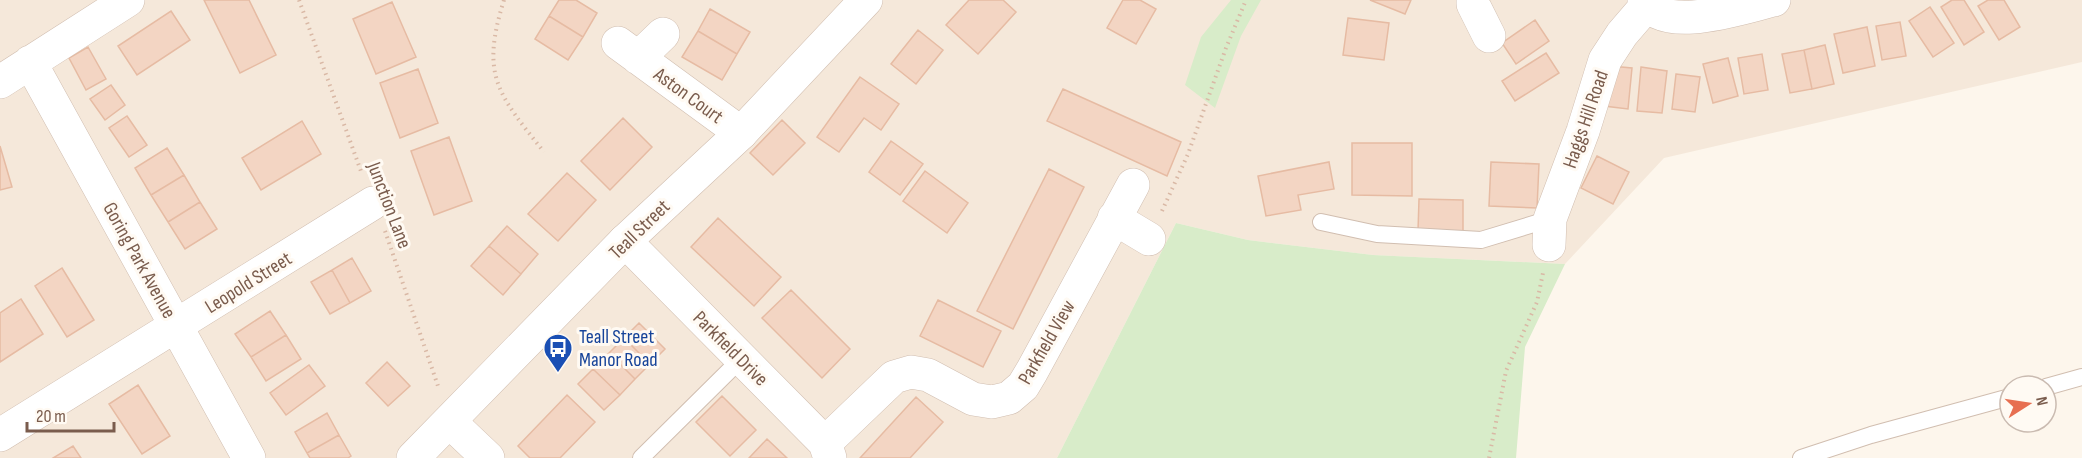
<svg xmlns="http://www.w3.org/2000/svg" width="2082" height="458" viewBox="0 0 2082 458" font-family="'Sofia Sans Condensed',sans-serif">
	<rect width="100%" height="100%" fill="#fdf6ec"/>
	<path fill="#f5e8da" d="M 0,0 L 2082,0 L 2082,62 L 1664,158 L 1565,264 L 1373,255 L 1248,240 L 1176,223 L 1057,458 L 0,458 Z"/>
	<path fill="#d8ecc9" d="M 1231,0 L 1261,0 L 1241,36 L 1215,108 L 1185,85 L 1201,37 Z
		M 1176,223 L 1248,240 L 1373,255 L 1565,264 L 1525,347 L 1516,458 L 1057,458 Z"/>
	<path fill="#f3d5c3" stroke="#e6bba3" stroke-width="1.5" d="M 204,0 L 249,0 L 276,55 L 240,73 Z
		M 559,0 L 576,0 L 597,13 L 583,37 L 549,16 Z
		M 969,0 L 1003,0 L 1016,12 L 978,54 L 946,25 Z
		M 1123,0 L 1140,0 L 1156,9 L 1136,44 L 1107,28 Z
		M 1370,0 L 1411,0 L 1405,14 Z
		M 1952,0 L 1964,0 L 1984,32 L 1964,45 L 1941,7 Z
		M 1988,0 L 2004,0 L 2020,27 L 1999,40 L 1978,6 Z
		M 392,2 L 416,57 L 376,74 L 353,19 Z
		M 1930,7 L 1954,43 L 1933,57 L 1909,21 Z
		M 710,9 L 750,32 L 737,54 L 698,31 Z
		M 171,11 L 190,40 L 137,75 L 118,46 Z
		M 549,16 L 583,37 L 568,60 L 535,39 Z
		M 1348,18 L 1389,23 L 1384,60 L 1343,55 Z
		M 1535,20 L 1549,41 L 1516,64 L 1502,43 Z
		M 1900,22 L 1906,56 L 1882,60 L 1876,26 Z
		M 1867,27 L 1875,66 L 1843,73 L 1834,34 Z
		M 918,30 L 943,50 L 916,84 L 891,64 Z
		M 698,31 L 737,54 L 722,80 L 682,57 Z
		M 1825,45 L 1834,84 L 1812,89 L 1804,50 Z
		M 88,47 L 106,79 L 86,90 L 69,58 Z
		M 1804,50 L 1812,89 L 1790,93 L 1782,54 Z
		M 1546,53 L 1559,73 L 1515,101 L 1502,81 Z
		M 1762,54 L 1768,90 L 1744,94 L 1738,58 Z
		M 1728,58 L 1738,96 L 1713,103 L 1703,64 Z
		M 1610,66 L 1632,68 L 1628,109 L 1604,106 Z
		M 1641,67 L 1667,71 L 1662,113 L 1637,111 Z
		M 418,69 L 438,123 L 400,138 L 380,83 Z
		M 1676,74 L 1700,77 L 1695,112 L 1672,109 Z
		M 860,77 L 899,104 L 881,130 L 864,118 L 839,152 L 817,137 Z
		M 111,85 L 125,105 L 105,120 L 90,99 Z
		M 1063,89 L 1181,142 L 1167,176 L 1047,121 Z
		M 127,116 L 147,145 L 129,157 L 109,128 Z
		M 623,118 L 652,147 L 610,190 L 581,161 Z
		M 782,120 L 805,143 L 773,175 L 750,153 Z
		M 302,121 L 321,154 L 261,190 L 242,158 Z
		M 449,137 L 472,201 L 434,215 L 411,151 Z
		M 891,141 L 923,164 L 900,195 L 869,172 Z
		M 1352,143 L 1412,143 L 1412,196 L 1352,195 Z
		M 0,146 L 12,187 L 0,190 Z
		M 167,148 L 184,175 L 151,195 L 135,168 Z
		M 1597,156 L 1629,172 L 1613,204 L 1581,188 Z
		M 1329,162 L 1334,189 L 1298,195 L 1301,210 L 1266,216 L 1258,176 Z
		M 1491,162 L 1539,164 L 1537,208 L 1489,206 Z
		M 1049,169 L 1084,187 L 1013,329 L 977,311 Z
		M 925,171 L 968,203 L 947,233 L 903,201 Z
		M 567,173 L 596,200 L 558,241 L 528,214 Z
		M 184,175 L 200,202 L 168,222 L 151,195 Z
		M 1419,199 L 1463,200 L 1463,232 L 1418,231 Z
		M 200,202 L 217,229 L 185,249 L 168,222 Z
		M 718,218 L 781,277 L 754,306 L 691,247 Z
		M 507,226 L 538,254 L 521,274 L 489,246 Z
		M 489,246 L 521,274 L 503,295 L 471,266 Z
		M 352,258 L 371,291 L 350,303 L 332,270 Z
		M 62,268 L 94,320 L 67,337 L 35,286 Z
		M 332,270 L 350,303 L 330,314 L 311,282 Z
		M 791,290 L 850,349 L 822,378 L 762,318 Z
		M 21,299 L 43,334 L 0,362 L 0,313 Z
		M 938,300 L 1001,331 L 983,367 L 920,336 Z
		M 270,311 L 286,335 L 251,357 L 235,334 Z
		M 639,323 L 665,349 L 650,364 L 624,338 Z
		M 286,335 L 301,359 L 266,381 L 251,357 Z
		M 624,338 L 650,364 L 635,379 L 609,353 Z
		M 609,353 L 635,379 L 620,395 L 593,369 Z
		M 387,362 L 410,386 L 388,406 L 366,383 Z
		M 309,365 L 325,386 L 286,415 L 270,393 Z
		M 593,369 L 620,395 L 604,410 L 578,384 Z
		M 138,385 L 170,436 L 142,454 L 109,404 Z
		M 567,395 L 595,422 L 560,458 L 530,458 L 518,446 Z
		M 722,396 L 756,430 L 730,456 L 696,422 Z
		M 916,397 L 943,422 L 910,458 L 860,458 Z
		M 327,413 L 339,435 L 307,453 L 295,432 Z
		M 339,435 L 351,456 L 348,458 L 310,458 L 307,453 Z
		M 767,439 L 787,458 L 749,458 Z
		M 73,446 L 81,458 L 53,458 Z"/>
	<g fill="none" stroke-linecap="round" stroke-linejoin="round">
		<g stroke="#d1beb0" stroke-width="18">
			<path id="service" d="M 1321,222 L 1377,234 L 1481,240 L 1550,219
				M 2046,387 L 2082,377
				M 641,458 L 741,359
				M 1801,458 L 1871,435 L 2010,397"/>
		</g>
		<g stroke="#d1beb0" stroke-width="34">
			<path id="minor" d="M 1473,0 L 1473,4 L 1489,36
				M 1644,0 C 1664,35 1743,7 1774,0
				M 618,43 L 741,133
				M 638,58 L 663,34
				M 30,62 L 249,458
				M 0,82 L 128,0
				M 1114,218 L 1149,239
				M 625,241 L 825,443 L 830,458
				M 1549,245 L 1550,219 L 1583,131 L 1605,60 L 1622,34 L 1647,5
				M 450,422 L 488,458
				M 0,435 L 373,203
				M 825,443 L 894,377 L 911,372 L 928,375 L 973,399 L 992,402 L 1009,398 L 1023,386 L 1032,371 L 1133,185"/>
		</g>
		<g stroke="#d1beb0" stroke-width="34">
			<path id="tertiary" d="M 413,458 L 625,241 L 741,133 L 866,0"/>
		</g>
		<path stroke="#d9b8a5" stroke-width="4" stroke-dasharray="1.5 4.5" stroke-linecap="butt" d="M 299,0 L 362,174
			M 504,0 C 480,76 498,94 544,152
			M 1162,211 L 1188,154 L 1226,48 L 1246,0
			M 385,231 L 439,389
			M 1489,458 L 1506,371 L 1537,302 L 1543,273"/>
		<use href="#service" stroke="#fff" stroke-width="16"/>
		<use href="#minor" stroke="#fff" stroke-width="33"/>
		<use href="#tertiary" stroke="#fff" stroke-width="33"/>
	</g>
	<defs>
		<g id="bus-pin" transform="scale(1.5)"><path d="M0 17L-7.5 6A9.5 9.5 0 1 1 7.5 6Z" fill="#1a4fb4" stroke="#fffaf3"/><path d="M-5-6H5V4H4V6H2V4H-2V6H-4V4H-5ZM-3.5-4V0h7V-4ZM-3.5 1.2v1.5H-2V1.2ZM2 1.2v1.5H3.5V1.2Z" fill="#fff"/></g>
	</defs>
	<g fill-rule="evenodd">
		<use href="#bus-pin" x="558" y="348"/>
	</g>
	<g text-anchor="middle" stroke-width="6" stroke-linejoin="round" paint-order="stroke">
		<g font-size="20" fill="#7a5c4d" stroke="#fffaf3">
			<text transform="translate(689 95) rotate(36)" y="7">Aston Court</text>
			<text transform="translate(1585 119) rotate(-71)" y="7">Haggs Hill Road</text>
			<text transform="translate(390 205) rotate(69)" y="7">Junction Lane</text>
			<text transform="translate(639 229) rotate(-44)" y="7">Teall Street</text>
			<text transform="translate(140 260) rotate(61)" y="7">Goring Park Avenue</text>
			<text transform="translate(248 282) rotate(-32)" y="7">Leopold Street</text>
			<text transform="translate(1046 342) rotate(-60)" y="7">Parkfield View</text>
			<text transform="translate(731 348) rotate(45)" y="7">Parkfield Drive</text>
		</g>
		<g font-size="20" fill="#164399" stroke="#fffaf3" text-anchor="start">
			<text x="579" y="343">Teall Street<tspan x="579" dy="23">Manor Road</tspan></text>
		</g>
	</g>
	<g transform="translate(2028 404) rotate(78)"><circle r="28" fill="#fffaf3" stroke="#cabbb1" stroke-width="1.5"/>
	<path d="M0-4.5L10 22L0 15L-10 22Z" fill="#e76f51"/>
	<text y="-9" font-size="16" font-weight="bold" text-anchor="middle" fill="#7a5c4d">N</text>
	</g>
	<path d="M27 422v9h87v-9" fill="none" stroke="#7a5c4d" stroke-width="3"/>
	<text x="36" y="422" font-size="18" fill="#7a5c4d" stroke="#fffaf3" stroke-width="4.5" paint-order="stroke">20 m</text>
</svg>
